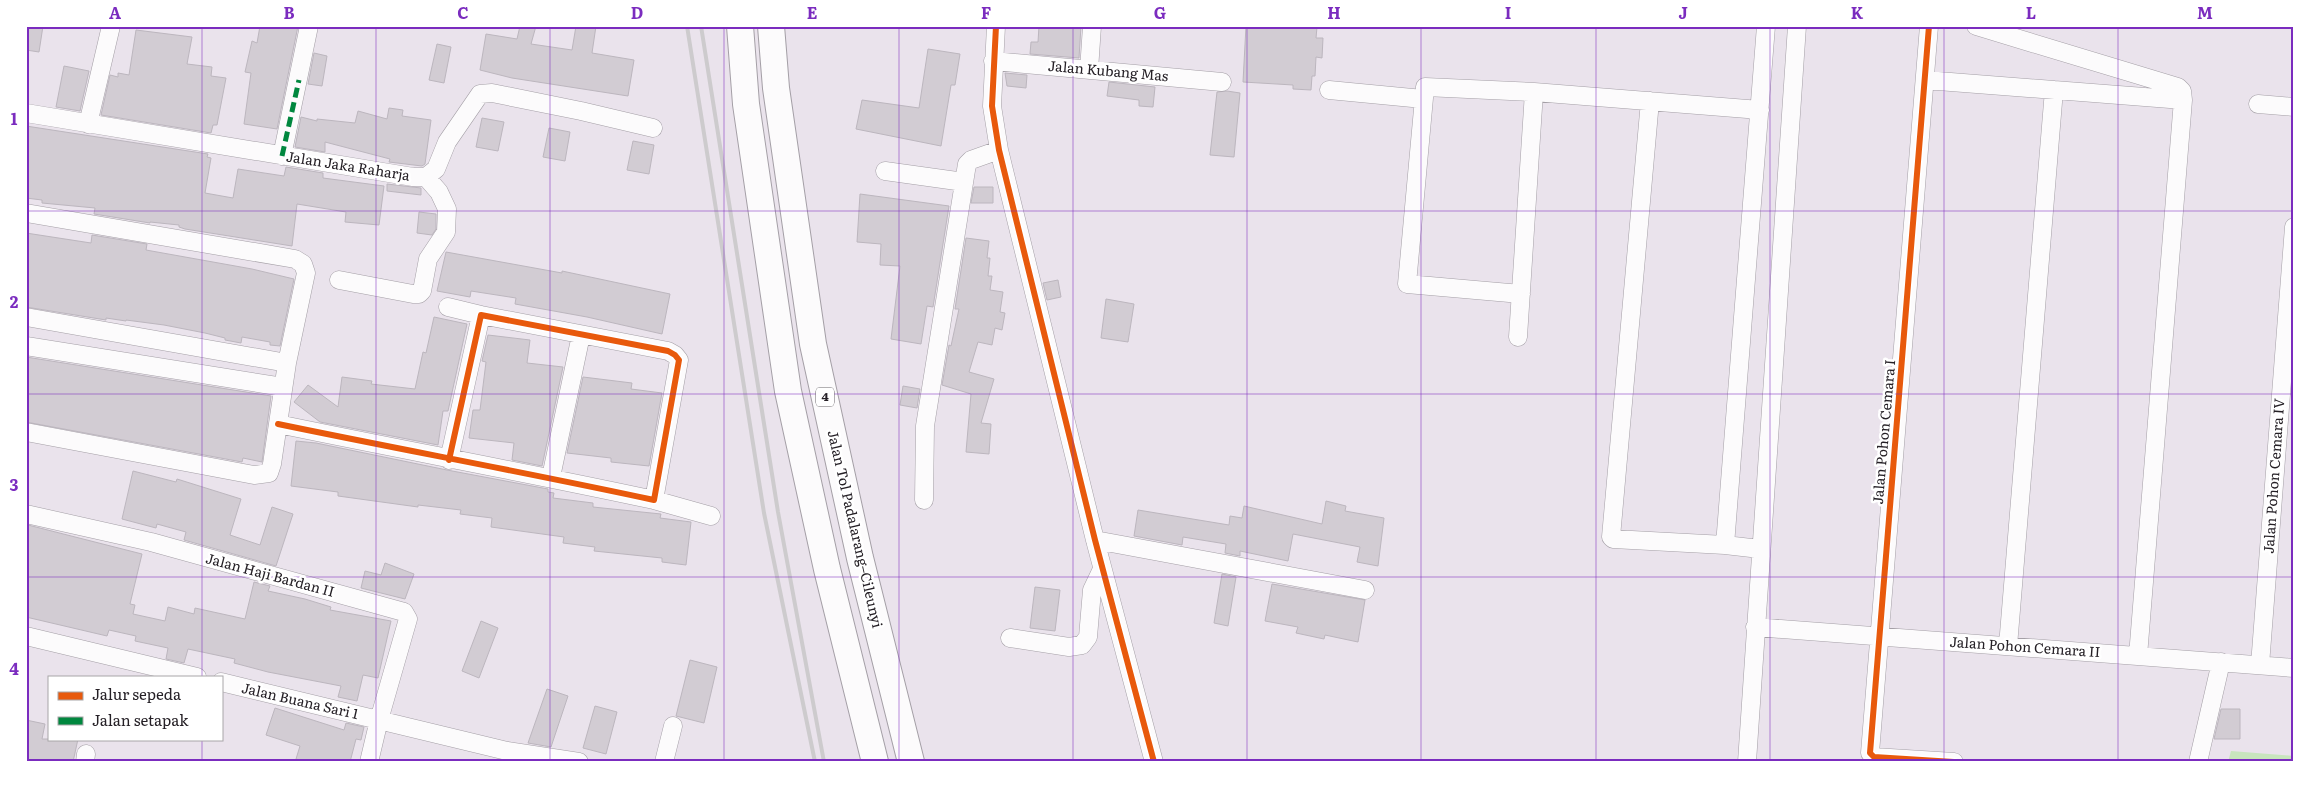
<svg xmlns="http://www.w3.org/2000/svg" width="2320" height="788" viewBox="0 0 2320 788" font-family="Literata,serif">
	<rect width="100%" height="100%" fill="#eae3ec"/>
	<path fill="#c8e5bd" d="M 2231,751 L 2294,756 L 2294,762 L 2228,762 Z"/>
	<path fill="#d2ccd3" stroke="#bcb6be" d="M 26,26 L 43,26 L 39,52 L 26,50 Z
		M 260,26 L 298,26 L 277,129 L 244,124 L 251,73 L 245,72 L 252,41 L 257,43 Z
		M 520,26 L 536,26 L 531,44 L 572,50 L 576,26 L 596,26 L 592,53 L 634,60 L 628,96 L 512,78 L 480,70 L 486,34 L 517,39 Z
		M 1039,26 L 1081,26 L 1079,58 L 1030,54 L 1031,42 L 1038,42 Z
		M 1246,26 L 1317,27 L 1316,38 L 1323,38 L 1322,58 L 1316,57 L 1315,76 L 1312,76 L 1311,90 L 1293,89 L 1293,85 L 1243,82 Z
		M 136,30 L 192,37 L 187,64 L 212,67 L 211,76 L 226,78 L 217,125 L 213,125 L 211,133 L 101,115 L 110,75 L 118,77 L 118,73 L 129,75 Z
		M 437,44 L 451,47 L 444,83 L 429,80 Z
		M 928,49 L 960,54 L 955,85 L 951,85 L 941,146 L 856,129 L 862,100 L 919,108 Z
		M 314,53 L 327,56 L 322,86 L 308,84 Z
		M 64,66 L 89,71 L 80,111 L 56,107 Z
		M 1005,73 L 1027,75 L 1026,88 L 1007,86 Z
		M 1109,82 L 1155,87 L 1153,107 L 1139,106 L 1139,100 L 1107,96 Z
		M 1227,91 L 1240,93 L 1234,157 L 1210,155 L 1217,92 Z
		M 389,108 L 403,110 L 402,116 L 431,120 L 425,164 L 422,166 L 389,162 L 390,159 L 325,142 L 325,152 L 295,147 L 301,117 L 317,121 L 317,119 L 355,123 L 358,111 L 387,119 Z
		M 482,118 L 504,122 L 498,151 L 476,147 Z
		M 26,126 L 208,154 L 207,157 L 211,158 L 205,193 L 233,198 L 238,169 L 284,176 L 286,167 L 323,173 L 323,178 L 384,186 L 379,225 L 345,222 L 346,212 L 297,204 L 292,246 L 185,229 L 179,227 L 179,225 L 150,222 L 150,223 L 94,214 L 95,208 L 42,203 L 42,200 L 26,198 Z
		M 549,128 L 570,132 L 565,161 L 543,157 Z
		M 633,141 L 654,145 L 649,174 L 627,170 Z
		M 387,184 L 421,188 L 421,195 L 387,191 Z
		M 974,187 L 993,187 L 993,203 L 971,203 Z
		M 860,194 L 949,206 L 933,307 L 927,306 L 921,344 L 891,339 L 900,266 L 880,265 L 881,244 L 857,242 Z
		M 419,212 L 436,214 L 436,229 L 432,235 L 417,233 Z
		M 26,233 L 91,243 L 92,235 L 147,244 L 146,250 L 252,269 L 294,279 L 280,346 L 270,345 L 270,342 L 242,337 L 241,343 L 225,340 L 225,338 L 205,333 L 164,325 L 126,320 L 126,321 L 106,318 L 106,320 L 26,307 Z
		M 966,238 L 989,241 L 987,258 L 990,258 L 988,276 L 992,276 L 990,290 L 1003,292 L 1000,312 L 1005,313 L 1002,330 L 995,328 L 992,345 L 978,342 L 969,372 L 994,379 L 981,423 L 991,424 L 989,454 L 966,452 L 971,394 L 942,385 L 949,345 L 951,346 L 959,309 L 955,309 Z
		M 446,252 L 562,273 L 562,271 L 670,294 L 662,334 L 587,317 L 515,304 L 516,298 L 471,291 L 470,297 L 437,291 Z
		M 1058,280 L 1061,297 L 1047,300 L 1043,283 Z
		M 1106,299 L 1134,304 L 1128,342 L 1101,338 Z
		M 434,317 L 467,324 L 448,411 L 443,411 L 438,445 L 320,422 L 294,402 L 308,385 L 338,407 L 342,377 L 372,381 L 371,384 L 415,389 L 423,352 L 426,353 Z
		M 488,335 L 530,340 L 527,363 L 563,367 L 542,466 L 512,460 L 514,443 L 469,438 L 473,410 L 480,410 L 486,362 L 482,361 Z
		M 26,357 L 271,396 L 262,462 L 243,458 L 242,462 L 26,422 Z
		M 583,377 L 632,383 L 631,389 L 662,393 L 649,466 L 611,462 L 611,458 L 567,453 Z
		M 903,386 L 920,389 L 917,408 L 900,405 Z
		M 296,441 L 316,443 L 447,470 L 548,489 L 548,492 L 554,493 L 553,498 L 593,503 L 593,507 L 661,514 L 660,518 L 691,522 L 686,565 L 662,562 L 662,558 L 594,551 L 595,547 L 563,543 L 564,537 L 491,527 L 492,518 L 460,514 L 461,510 L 418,505 L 418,507 L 338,496 L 338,492 L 291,486 Z
		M 133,471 L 176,482 L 177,479 L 241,499 L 230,535 L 260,545 L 272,507 L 293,514 L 276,566 L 184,540 L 186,532 L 157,524 L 156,528 L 122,519 Z
		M 1326,501 L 1346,506 L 1345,511 L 1384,518 L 1378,566 L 1357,562 L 1360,547 L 1293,534 L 1288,561 L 1240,551 L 1240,556 L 1225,553 L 1226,544 L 1183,537 L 1182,545 L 1134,536 L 1138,510 L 1229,525 L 1230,516 L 1242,518 L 1244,506 L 1322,524 Z
		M 28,525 L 142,554 L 130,604 L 135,605 L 133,614 L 165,621 L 168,607 L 194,614 L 195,608 L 245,619 L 254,582 L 270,586 L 268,591 L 305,599 L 331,607 L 330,610 L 391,621 L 378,678 L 363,675 L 357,701 L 338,697 L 341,686 L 268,672 L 234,663 L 235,659 L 188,649 L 184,663 L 166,659 L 168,648 L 135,641 L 136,636 L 109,630 L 107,636 L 26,617 L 26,535 Z
		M 385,563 L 414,574 L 405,599 L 361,588 L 365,571 L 381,575 Z
		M 1222,574 L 1236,577 L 1228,626 L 1214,623 Z
		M 1272,584 L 1365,600 L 1358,642 L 1325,635 L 1324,639 L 1296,633 L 1298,627 L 1265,621 Z
		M 1035,587 L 1060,590 L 1055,631 L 1030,628 Z
		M 481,621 L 498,628 L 479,678 L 462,671 Z
		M 690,660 L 717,667 L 704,723 L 676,716 Z
		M 547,689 L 568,696 L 551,747 L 528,743 Z
		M 595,706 L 617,712 L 606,754 L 583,748 Z
		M 275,708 L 344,730 L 346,723 L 364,727 L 361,740 L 356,739 L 350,762 L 307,762 L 296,759 L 300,746 L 266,735 Z
		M 2221,709 L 2240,709 L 2240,739 L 2214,739 Z
		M 26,720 L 45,724 L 42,739 L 78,739 L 73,762 L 26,762 Z"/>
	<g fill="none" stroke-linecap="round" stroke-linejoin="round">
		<g stroke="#a49fa6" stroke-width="19">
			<path id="minor" d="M 996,26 L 992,106 L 999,150 L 1095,540 L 1154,762
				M 1929,26 L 1870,753 L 1874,757 L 1954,762
				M 993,61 L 1222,82
				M 1089,70 L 1092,26
				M 1925,80 L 2183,100 L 2182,91 L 2178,87 L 1976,26
				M 1329,90 L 1423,99
				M 1650,101 L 1611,537 L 1613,539 L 1725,545 L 1760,549
				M 2258,104 L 2294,107
				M 26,113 L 413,177 L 426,177 L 436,169 L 447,142 L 480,94 L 492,93 L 581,111 L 653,128
				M 88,124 L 111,26
				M 282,156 L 309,26
				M 885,171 L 964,182
				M 26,213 L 295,259 L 303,264 L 306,273 L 287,363 L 272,464 L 269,473 L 254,475 L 26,432
				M 339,280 L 413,294 L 419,294 L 422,291 L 428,259 L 446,232 L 447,209 L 439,192 L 426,177
				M 1521,294 L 1407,284 L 1425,87 L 1534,92 L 1760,110
				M 448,307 L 481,315
				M 26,317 L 287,363
				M 1518,337 L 1534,92
				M 26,346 L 283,387
				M 278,424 C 403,450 529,473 654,500 L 679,360 L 675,355 L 668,351 L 481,315 L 449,460
				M 551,477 L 581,335
				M 654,500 L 711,516
				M 924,500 L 925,426 L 967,164 L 971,160 L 999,150
				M 26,514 L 151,542 L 404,612 L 408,619 L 379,720 L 369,762
				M 1095,540 L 1365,590
				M 1725,545 L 1766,26
				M 1755,627 L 2294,668
				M 26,636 L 197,677
				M 1010,638 L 1069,647 L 1082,645 L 1088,637 L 1092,590 L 1102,569
				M 2008,646 L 2054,90
				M 2138,656 L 2183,100
				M 2260,665 L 2294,227
				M 221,682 L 507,751 L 579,762
				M 85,762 L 86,754
				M 664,762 L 673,726
				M 1747,762 L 1797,26
				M 2198,762 L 2221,662"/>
		</g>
		<g stroke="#a49fa6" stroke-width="28">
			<path id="highway" d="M 740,26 L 746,104 L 788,391 L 827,569 L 875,762
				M 771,26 L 776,88 L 813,344 L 860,558 L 911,762"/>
		</g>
		<use href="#minor" stroke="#fcfbfc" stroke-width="18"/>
		<use href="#highway" stroke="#fcfbfc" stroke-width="26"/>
		<path stroke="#cdcbcd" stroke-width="4" d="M 687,26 L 764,513 L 815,762
			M 701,26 L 778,512 L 824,762"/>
		<path stroke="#00873e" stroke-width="5" stroke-dasharray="10 5" stroke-linecap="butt" d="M 282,156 L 299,80"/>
		<g stroke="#fff" stroke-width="9">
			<path id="cycleway" d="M 996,26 L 992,106 L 999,150 L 1095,540 L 1154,762
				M 1929,26 L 1870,753 L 1874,757 L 1954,762
				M 278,424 C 403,450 529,473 654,500 L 679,360 L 675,355 L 668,351 L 481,315 L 449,460"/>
		</g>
		<use href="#cycleway" stroke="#e8590c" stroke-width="6"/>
	</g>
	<path fill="none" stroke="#7b2cbf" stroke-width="1" stroke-opacity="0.55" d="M 202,26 L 202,677M 376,26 L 376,762M 550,26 L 550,762M 724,26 L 724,762M 899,26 L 899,762M 1073,26 L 1073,762M 1247,26 L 1247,762M 1421,26 L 1421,762M 1596,26 L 1596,762M 1770,26 L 1770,762M 1944,26 L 1944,762M 2118,26 L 2118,762M 26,211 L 2294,211M 26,394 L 2294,394M 26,577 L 2294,577M 202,739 L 202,762"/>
	<g text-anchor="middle" stroke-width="5" stroke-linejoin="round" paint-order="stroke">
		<rect fill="#fff" stroke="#666367" stroke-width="1" x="816" y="387.5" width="18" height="19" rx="4"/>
		<g font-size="12" font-weight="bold" fill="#252026">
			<text x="825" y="401">4</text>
		</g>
		<g font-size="14" fill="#252026" stroke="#fff">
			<text transform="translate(1108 71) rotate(5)" y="5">Jalan Kubang Mas</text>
			<text transform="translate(348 166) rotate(9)" y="5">Jalan Jaka Raharja</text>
			<text transform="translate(1884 432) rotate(-85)" y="5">Jalan Pohon Cemara I</text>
			<text transform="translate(2274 476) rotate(-86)" y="5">Jalan Pohon Cemara IV</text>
			<text transform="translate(855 529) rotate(77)" y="5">Jalan Tol Padalarang–Cileunyi</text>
			<text transform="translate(270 575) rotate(15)" y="5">Jalan Haji Bardan II</text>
			<text transform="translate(2025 647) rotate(4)" y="5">Jalan Pohon Cemara II</text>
			<text transform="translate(300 701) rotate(13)" y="5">Jalan Buana Sari 1</text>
		</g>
	</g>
	<rect width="2320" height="788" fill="none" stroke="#ffffff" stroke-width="55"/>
	<rect x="48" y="676" width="175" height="65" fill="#ffffff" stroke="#a8a6a8"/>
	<rect x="58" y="692" width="25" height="8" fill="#e8590c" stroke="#a8a6a8"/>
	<text x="92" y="700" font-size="15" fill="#252026">Jalur sepeda</text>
	<rect x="58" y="717" width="25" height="8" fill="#00873e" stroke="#a8a6a8"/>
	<text x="92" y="726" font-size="15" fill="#252026">Jalan setapak</text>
	<rect x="28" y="28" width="2264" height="732" fill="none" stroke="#7b2cbf" stroke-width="2"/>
	<g font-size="16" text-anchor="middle" font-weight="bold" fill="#7b2cbf">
		<text x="115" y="19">A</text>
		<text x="289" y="19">B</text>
		<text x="463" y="19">C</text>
		<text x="637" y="19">D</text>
		<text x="812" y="19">E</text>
		<text x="986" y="19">F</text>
		<text x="1160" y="19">G</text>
		<text x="1334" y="19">H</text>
		<text x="1508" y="19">I</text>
		<text x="1683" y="19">J</text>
		<text x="1857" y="19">K</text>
		<text x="2031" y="19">L</text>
		<text x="2205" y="19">M</text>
		<text x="14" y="125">1</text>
		<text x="14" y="308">2</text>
		<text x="14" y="491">3</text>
		<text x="14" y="675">4</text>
	</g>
</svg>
